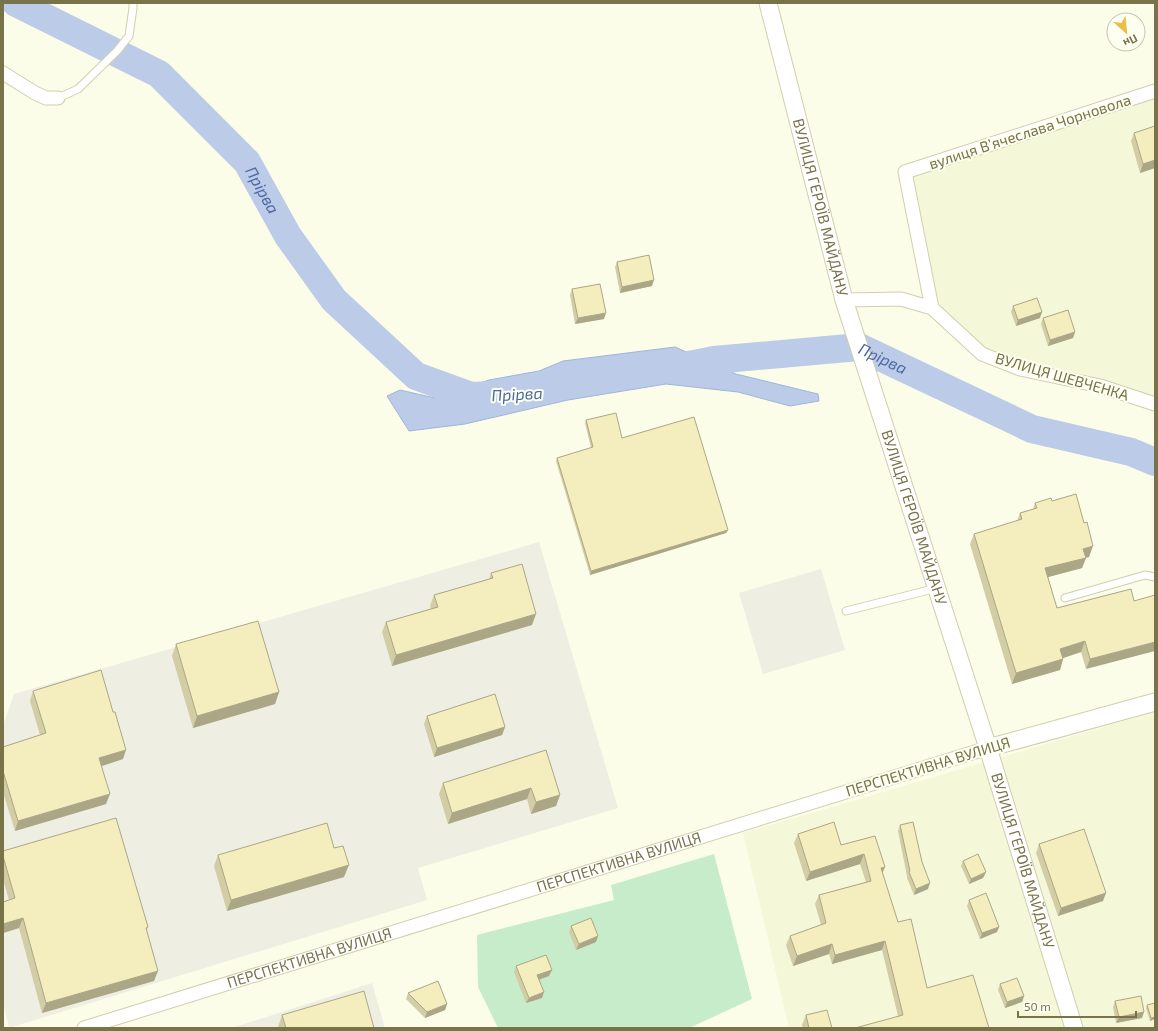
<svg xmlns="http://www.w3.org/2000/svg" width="1158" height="1031" viewBox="0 0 1158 1031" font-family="'Exo 2',sans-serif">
	<rect width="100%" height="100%" fill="#fbfde8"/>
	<path fill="#f5f7d9" d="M 1155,96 L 1155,397 L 1101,380 L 1019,363 L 986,349 L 937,303 L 912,176 Z
		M 1155,712 L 1155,1028 L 789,1028 L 743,833 Z"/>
	<path fill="#eeeee2" d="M 539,542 L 618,808 L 418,868 L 427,900 L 9,1028 L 3,1003 L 3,726 L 14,694 Z
		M 821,569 L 845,650 L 763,674 L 739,593 Z
		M 372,983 L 385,1028 L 232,1028 Z"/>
	<path fill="#c6ecc9" d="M 714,854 L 752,999 L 689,1028 L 498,1028 L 478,987 L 477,935 L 614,900 L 611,885 Z"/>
	<path fill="#bbcbe8" stroke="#a1b5db" d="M 675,347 L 736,374 L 818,394 L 819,401 L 790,406 L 738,392 L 666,384 L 568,400 L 465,424 L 409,431 L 387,396 L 400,390 L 435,398 L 489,380 L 539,371 L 563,361 Z"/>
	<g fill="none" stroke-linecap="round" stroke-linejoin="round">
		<g stroke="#bbcbe8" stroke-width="28">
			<path id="s1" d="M 16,3 L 159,74 L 247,162 L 288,236 L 334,300 L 416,376 L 471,396 L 492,395"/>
			<path id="s2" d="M 669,369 L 714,360 L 859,347 L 1032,429 L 1131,452 L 1155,462"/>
		</g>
		<g stroke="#d0cfad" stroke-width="9">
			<path id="service" d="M 58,98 L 78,89 L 117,51 L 129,36 L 133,8 L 133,3
				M 1065,598 L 1145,575 L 1155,577
				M 846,611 L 937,588"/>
		</g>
		<g stroke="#d0cfad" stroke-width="15">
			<g id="minor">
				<path d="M 3,73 L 35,93 L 46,98 L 58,98"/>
				<path d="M 844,300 L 901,299 L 932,308 L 982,354 L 1020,369 L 1100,386 L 1155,404"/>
				<path d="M 932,308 L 905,172 L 1155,91"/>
				<path id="s3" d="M 84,1028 L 988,748"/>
			</g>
		</g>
		<g stroke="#d0cfad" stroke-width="19">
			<g id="tertiary">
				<path id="s4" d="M 768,3 L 844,300 L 988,748 L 1074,1028"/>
				<path d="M 988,748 L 1155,702"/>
			</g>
		</g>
		<use href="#service" stroke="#fff" stroke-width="7"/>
		<use href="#minor" stroke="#fff" stroke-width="13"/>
		<use href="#tertiary" stroke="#fff" stroke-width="17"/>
	</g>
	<path fill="#d2cda4" d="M 1155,126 L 1155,168 L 1140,173 L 1131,141 L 1134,133 Z
		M 617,262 L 652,286 L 620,293 L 615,267 Z
		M 572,289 L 604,319 L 575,324 L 570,295 Z
		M 1013,306 L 1040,318 L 1016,326 L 1011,312 Z
		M 1043,318 L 1075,332 L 1073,338 L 1048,346 L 1041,324 Z
		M 586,420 L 622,438 L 728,530 L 726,533 L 590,575 L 556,461 L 557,458 L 591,448 L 585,423 Z
		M 1052,501 L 1089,557 L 1086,558 L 1082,568 L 1048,577 L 1057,608 L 1131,589 L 1086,669 L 1081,652 L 1063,658 L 1063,659 L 1060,670 L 1012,684 L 970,544 L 974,534 L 1017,521 L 1020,513 L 1033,509 L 1035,503 Z
		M 491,573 L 532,625 L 392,666 L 382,632 L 386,622 L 431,609 L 430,606 L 434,595 L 489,579 Z
		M 176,644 L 279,692 L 275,704 L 193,728 L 172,656 Z
		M 33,691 L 113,712 L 123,759 L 101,766 L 106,804 L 15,831 L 3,792 L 3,747 L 40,735 L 30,701 Z
		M 427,716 L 505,727 L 502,735 L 434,757 L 424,724 Z
		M 546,750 L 560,795 L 556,806 L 531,814 L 527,799 L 448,824 L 439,794 L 443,783 Z
		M 900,825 L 928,889 L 914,895 L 907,878 L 907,876 L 898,831 Z
		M 798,834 L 841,845 L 875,836 L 882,873 L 898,922 L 927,988 L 989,1028 L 898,1016 L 882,950 L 832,964 L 829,954 L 793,966 L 786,945 L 790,936 L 821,925 L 815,904 L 819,895 L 866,882 L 860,864 L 806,881 L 794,843 Z
		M 1039,844 L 1103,901 L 1058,916 L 1036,853 Z
		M 334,848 L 344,877 L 227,911 L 214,866 L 218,855 Z
		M 3,851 L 148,927 L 147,930 L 154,981 L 42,1013 L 19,928 L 3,933 L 3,902 L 9,900 L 3,879 Z
		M 963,861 L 986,872 L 983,878 L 969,884 L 961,866 Z
		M 969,900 L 999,927 L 997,932 L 980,939 L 967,906 Z
		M 571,926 L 598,936 L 596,942 L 576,950 L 569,932 Z
		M 516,966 L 549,976 L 539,980 L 542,998 L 526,1003 L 514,972 Z
		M 1000,984 L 1024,996 L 1022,1002 L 1005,1008 L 998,990 Z
		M 408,993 L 447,1004 L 445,1010 L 425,1018 L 406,999 Z
		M 1115,1001 L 1144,1012 L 1142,1018 L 1116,1023 L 1113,1007 Z
		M 1155,1003 L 1155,1019 L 1150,1021 L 1146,1008 L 1147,1005 Z
		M 282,1015 L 374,1028 L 278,1028 L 278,1027 Z
		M 806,1015 L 832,1028 L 803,1028 L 802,1025 Z"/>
	<path fill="#aba786" d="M 1155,160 L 1155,168 L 1140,173 L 1143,164 Z
		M 654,280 L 652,286 L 620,293 L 622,287 Z
		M 1042,312 L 1040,318 L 1016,326 L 1018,320 Z
		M 606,313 L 604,319 L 575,324 L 578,318 Z
		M 1075,332 L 1073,338 L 1048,346 L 1050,340 Z
		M 728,530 L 726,533 L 590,575 L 591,571 Z
		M 1093,546 L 1089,557 L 1083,558 L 1086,558 L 1082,568 L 1041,579 L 1045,568 L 1083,549 Z
		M 536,614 L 532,625 L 392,666 L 396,655 Z
		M 1085,641 L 1081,652 L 1057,660 L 1060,649 Z
		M 1155,642 L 1155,651 L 1086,669 L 1090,659 Z
		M 1063,659 L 1060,670 L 1012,684 L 1016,673 Z
		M 279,692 L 275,704 L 193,728 L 197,716 Z
		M 505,727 L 502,735 L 434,757 L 437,748 Z
		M 126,750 L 123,759 L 96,768 L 99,758 Z
		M 531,788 L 527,799 L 448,824 L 452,813 Z
		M 110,794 L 106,804 L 15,831 L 18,821 Z
		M 560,795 L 556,806 L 531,814 L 536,802 Z
		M 864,854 L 860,864 L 806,881 L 810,872 Z
		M 349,865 L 344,877 L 227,911 L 231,900 Z
		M 885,867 L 881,877 L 881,868 Z
		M 986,872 L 983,878 L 969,884 L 971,879 Z
		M 930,883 L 928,889 L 914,895 L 916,889 Z
		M 1106,893 L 1103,901 L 1058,916 L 1061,908 Z
		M 23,918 L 19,928 L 3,933 L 3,924 Z
		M 999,927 L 997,932 L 980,939 L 982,933 Z
		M 598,936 L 596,942 L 576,950 L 579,944 Z
		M 885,941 L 882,950 L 832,964 L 835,955 Z
		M 832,944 L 829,954 L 793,966 L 797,956 Z
		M 552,970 L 549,976 L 535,981 L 537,975 Z
		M 158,971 L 154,981 L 42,1013 L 46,1003 Z
		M 544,992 L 542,998 L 526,1003 L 529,998 Z
		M 1024,996 L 1022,1002 L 1005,1008 L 1007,1002 Z
		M 447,1004 L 445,1010 L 425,1018 L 427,1012 Z
		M 1144,1012 L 1142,1018 L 1116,1023 L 1119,1017 Z
		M 1155,1017 L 1155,1019 L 1150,1021 L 1151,1018 Z"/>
	<path fill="#f4eebf" stroke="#aba786" d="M 1155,126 L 1155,160 L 1143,164 L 1134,133 Z
		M 649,255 L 654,280 L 622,287 L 617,262 Z
		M 600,284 L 606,313 L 578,318 L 572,289 Z
		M 1037,298 L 1042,312 L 1018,320 L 1013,306 Z
		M 1068,310 L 1075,332 L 1050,340 L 1043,318 Z
		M 616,413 L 622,438 L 694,417 L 728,530 L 591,571 L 557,458 L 593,447 L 586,420 Z
		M 1076,494 L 1084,523 L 1087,522 L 1093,546 L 1083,549 L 1086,558 L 1045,568 L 1057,608 L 1131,589 L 1134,601 L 1155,595 L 1155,642 L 1090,659 L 1085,641 L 1060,649 L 1063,659 L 1016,673 L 974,534 L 1022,519 L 1020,513 L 1037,508 L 1035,503 L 1051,498 L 1052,501 Z
		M 522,564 L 536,614 L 396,655 L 386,622 L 438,607 L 434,595 L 493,578 L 491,573 Z
		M 258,621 L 279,692 L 197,716 L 176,644 Z
		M 101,670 L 113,712 L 115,712 L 126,750 L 99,758 L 110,794 L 18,821 L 3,771 L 3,747 L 46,733 L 33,691 Z
		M 495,694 L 505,727 L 437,748 L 427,716 Z
		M 546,750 L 560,795 L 536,802 L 531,788 L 452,813 L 443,783 Z
		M 116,818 L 148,927 L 146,928 L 158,971 L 46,1003 L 23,918 L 3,924 L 3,902 L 15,898 L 3,856 L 3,851 Z
		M 834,822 L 841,845 L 875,836 L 885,867 L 881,868 L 898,922 L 911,919 L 927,988 L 973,975 L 989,1028 L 855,1028 L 903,1015 L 885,941 L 835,955 L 832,944 L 797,956 L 790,936 L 826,923 L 819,895 L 871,881 L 864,854 L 810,872 L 798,834 Z
		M 913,822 L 922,862 L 930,883 L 916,889 L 909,872 L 910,871 L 900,825 Z
		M 327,823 L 334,848 L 343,846 L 349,865 L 231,900 L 218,855 Z
		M 1084,829 L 1106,893 L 1061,908 L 1039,844 Z
		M 978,854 L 986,872 L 971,879 L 963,861 Z
		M 986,893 L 999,927 L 982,933 L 969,900 Z
		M 591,918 L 598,936 L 579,944 L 571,926 Z
		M 546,955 L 552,970 L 537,975 L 544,992 L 529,998 L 516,966 Z
		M 1017,978 L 1024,996 L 1007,1002 L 1000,984 Z
		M 438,981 L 447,1004 L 427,1012 L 408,993 Z
		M 364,991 L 374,1028 L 286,1028 L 282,1015 Z
		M 1141,996 L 1144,1012 L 1119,1017 L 1115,1001 Z
		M 1155,1003 L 1155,1017 L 1151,1018 L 1147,1005 Z
		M 827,1010 L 832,1028 L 809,1028 L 806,1015 Z"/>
	<g text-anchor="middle" stroke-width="4" stroke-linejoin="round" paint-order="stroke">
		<g font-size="15" fill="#79734a" stroke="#fdfff0">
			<text transform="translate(1030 132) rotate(-18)" y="5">вулиця Вʼячеслава Чорновола</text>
			<text dy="5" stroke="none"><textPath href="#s4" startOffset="211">ВУЛИЦЯ ГЕРОЇВ МАЙДАНУ</textPath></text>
			<text transform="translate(1062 377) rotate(16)" y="5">ВУЛИЦЯ ШЕВЧЕНКА</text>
			<text dy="5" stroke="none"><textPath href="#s4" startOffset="535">ВУЛИЦЯ ГЕРОЇВ МАЙДАНУ</textPath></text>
			<text transform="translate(928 767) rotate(-17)" y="5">ПЕРСПЕКТИВНА ВУЛИЦЯ</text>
			<text dy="5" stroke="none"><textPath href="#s4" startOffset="895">ВУЛИЦЯ ГЕРОЇВ МАЙДАНУ</textPath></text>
			<text dy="5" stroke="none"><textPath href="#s3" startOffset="560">ПЕРСПЕКТИВНА ВУЛИЦЯ</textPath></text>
			<text dy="5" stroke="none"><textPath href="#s3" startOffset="236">ПЕРСПЕКТИВНА ВУЛИЦЯ</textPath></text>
		</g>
		<g font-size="16" font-style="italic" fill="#4c69a3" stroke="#fdfff0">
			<text dy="6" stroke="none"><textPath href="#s1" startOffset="316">Прірва</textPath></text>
			<text dy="6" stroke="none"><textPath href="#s2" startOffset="218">Прірва</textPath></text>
			<text transform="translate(517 394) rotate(-3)" y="6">Прірва</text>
		</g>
	</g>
	<rect width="1158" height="1031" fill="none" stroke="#79734a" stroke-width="8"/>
	<g transform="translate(1126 32) rotate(153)"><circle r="19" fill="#fdfff0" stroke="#c8c7ae"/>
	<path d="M0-3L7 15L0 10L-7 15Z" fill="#ebbe4a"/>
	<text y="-6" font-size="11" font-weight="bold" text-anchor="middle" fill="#79734a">Пн</text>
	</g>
	<path d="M1018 1011v6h118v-6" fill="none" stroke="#79734a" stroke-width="2"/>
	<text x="1024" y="1011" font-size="12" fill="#79734a" stroke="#fdfff0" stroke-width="3" paint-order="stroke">50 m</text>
</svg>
